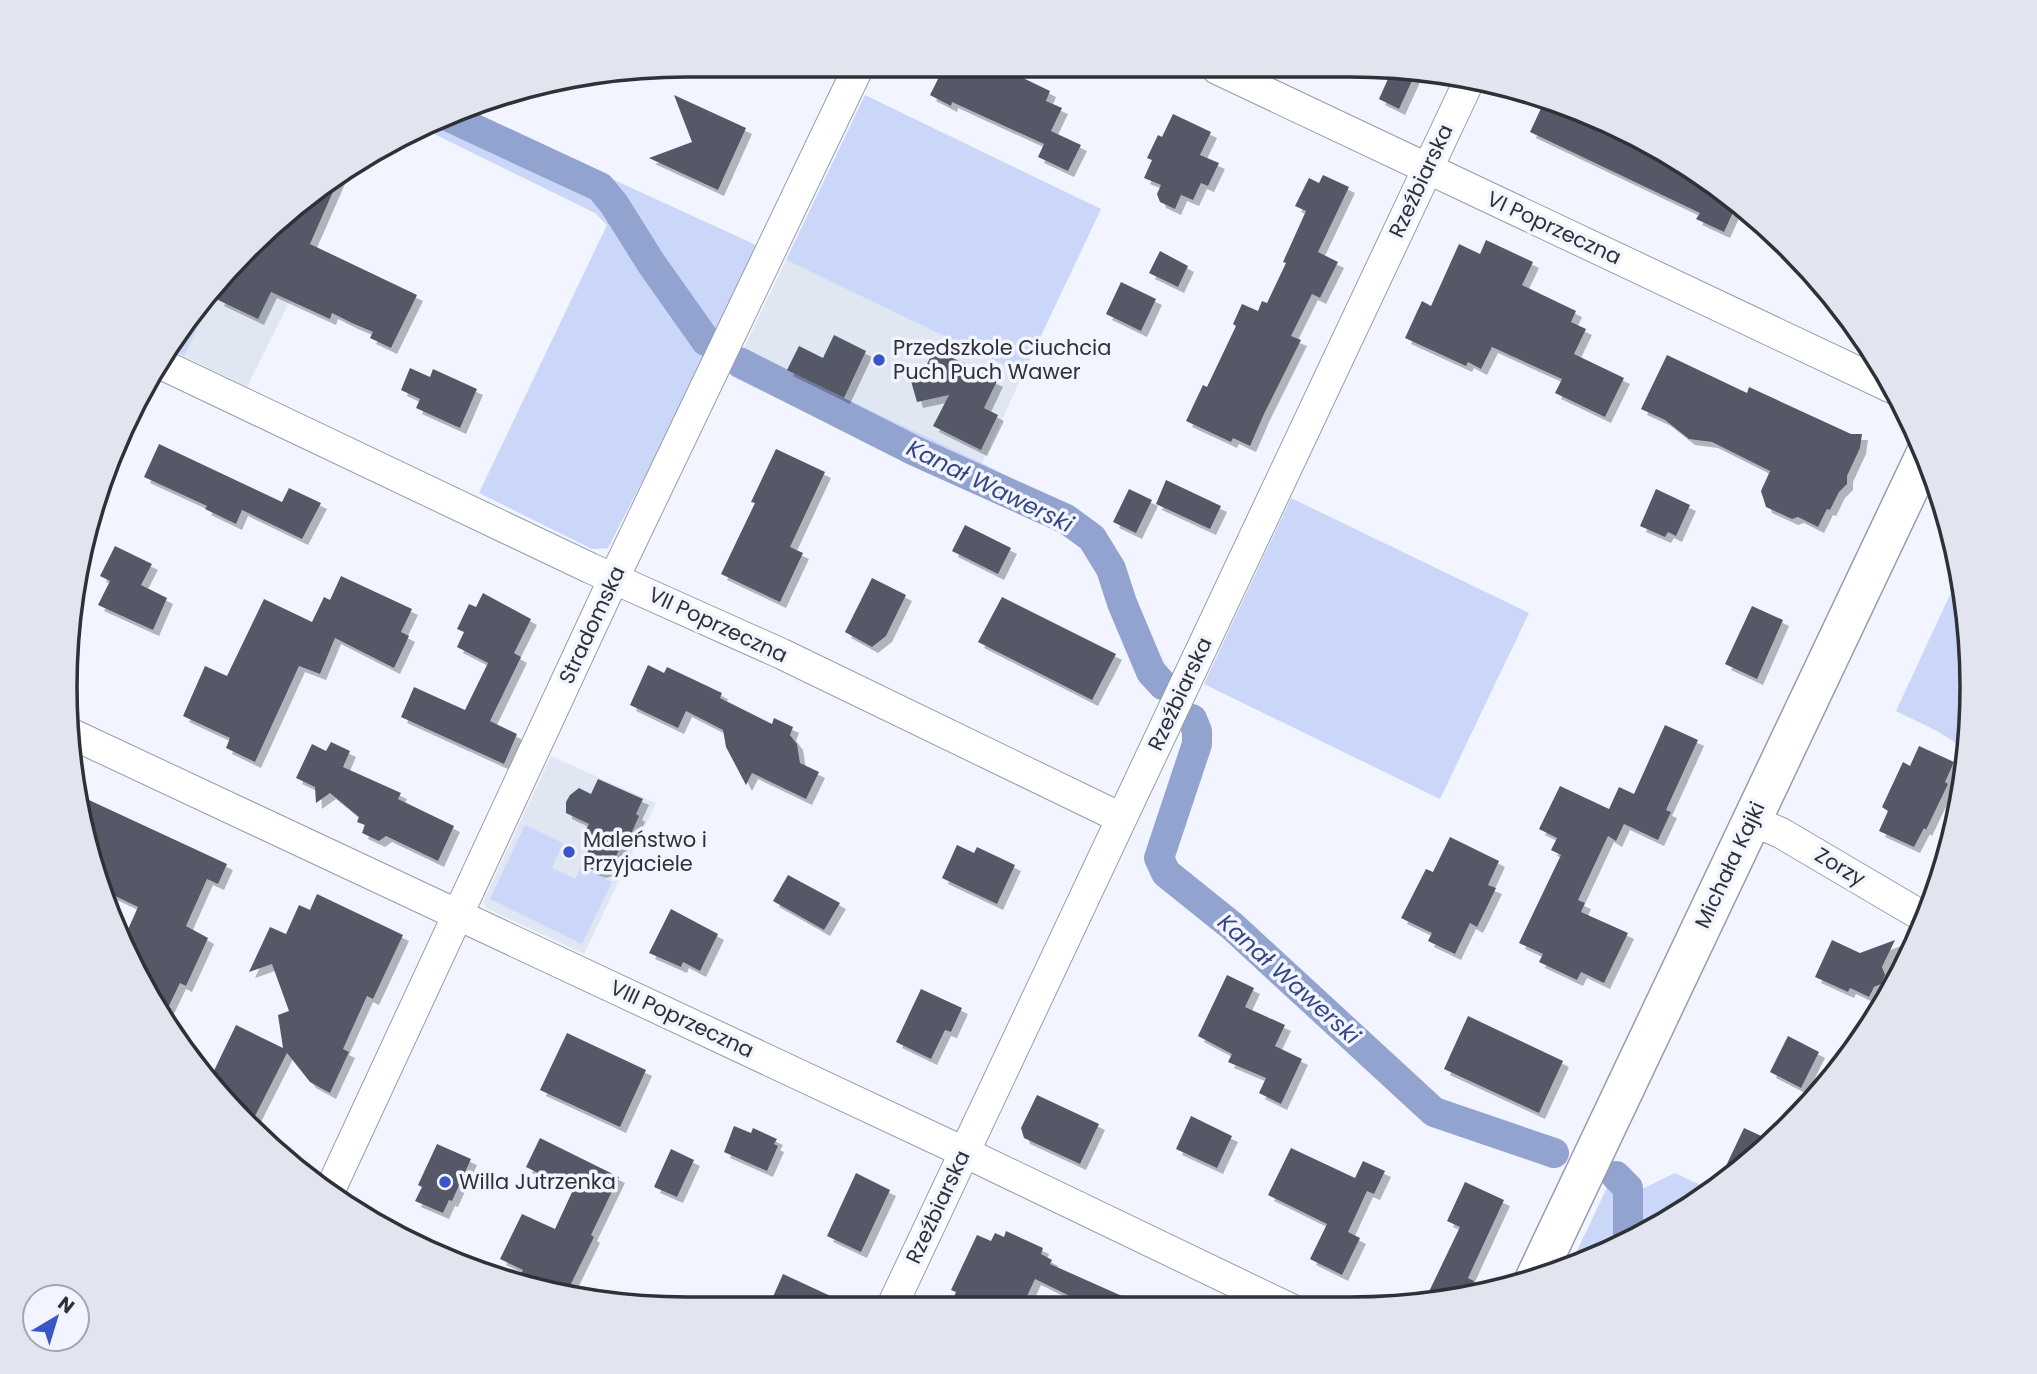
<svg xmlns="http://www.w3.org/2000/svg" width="2037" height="1374" viewBox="0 0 2037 1374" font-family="Poppins,sans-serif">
	<defs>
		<filter id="shadow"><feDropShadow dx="6" dy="6" stdDeviation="0" flood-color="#0004"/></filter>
	</defs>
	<rect width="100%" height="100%" fill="#f2f5ff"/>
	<path fill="#e1e6f3" d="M 275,232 L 315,251 L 247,387 L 170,349 L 194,308 Z
		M 786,260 L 1023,374 L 982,463 L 743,350 Z
		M 551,756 L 656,803 L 584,954 L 486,908 L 483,902 Z"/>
	<path fill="#cad7f8" d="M 865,95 L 1101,209 L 1023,374 L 786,260 Z
		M 462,110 L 758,246 L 708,354 L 608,548 L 592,549 L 479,493 L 607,225 L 595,213 L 424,129 Z
		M 217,286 L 184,356 L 170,349 L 194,308 Z
		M 743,350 L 982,463 L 1068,508 L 1085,520 L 1099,533 L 1122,585 L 1168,670 L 1158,692 L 1126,637 L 1099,571 L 1083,548 L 1055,528 L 970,492 L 731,376 Z
		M 1291,498 L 1529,613 L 1440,799 L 1204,684 Z
		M 1961,571 L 1972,687 L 1966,750 L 1939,732 L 1896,711 Z
		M 525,825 L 563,843 L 552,868 L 575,879 L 581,867 L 612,882 L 582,944 L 490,899 Z
		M 1618,1164 L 1629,1173 L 1636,1192 L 1675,1173 L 1713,1191 L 1696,1204 L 1589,1262 L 1569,1268 Z"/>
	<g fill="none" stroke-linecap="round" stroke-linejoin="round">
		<path stroke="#92a3cf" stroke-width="30" d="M 449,117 L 600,187 L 614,204 L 651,263 L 706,341
			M 739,362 L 915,451 L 1066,519 L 1092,538 L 1111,569 L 1122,603 L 1151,672 L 1163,685
			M 1192,719 L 1197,731 L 1197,744 L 1159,858 L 1166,873 L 1232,926 L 1434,1112 L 1554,1153
			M 1616,1176 L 1628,1188 L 1628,1241"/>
	</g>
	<path fill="#545966" filter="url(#shadow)" d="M 944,67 L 1000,67 L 1050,91 L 1046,101 L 1062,108 L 1051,131 L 1081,145 L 1068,171 L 1038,157 L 1044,144 L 952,102 L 951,106 L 930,95 Z
		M 1392,70 L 1417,70 L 1399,109 L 1379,99 Z
		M 674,95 L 746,128 L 718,190 L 649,158 L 692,142 Z
		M 1543,104 L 1626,129 L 1735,208 L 1724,232 L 1696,219 L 1700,213 L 1530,132 Z
		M 1173,114 L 1211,132 L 1200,155 L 1219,163 L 1208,186 L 1201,183 L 1193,200 L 1181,195 L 1175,209 L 1160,202 L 1157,194 L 1161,185 L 1144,178 L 1152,160 L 1147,158 L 1158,135 L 1162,137 Z
		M 343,169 L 310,244 L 417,295 L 391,348 L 370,338 L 373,332 L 352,323 L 332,313 L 330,319 L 271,292 L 258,319 L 218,300 L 232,272 Z
		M 1323,175 L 1349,187 L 1318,252 L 1338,262 L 1320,298 L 1312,294 L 1291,336 L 1301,340 L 1264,414 L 1250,446 L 1233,438 L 1231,442 L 1186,421 L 1203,385 L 1207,387 L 1236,326 L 1233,324 L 1242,304 L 1258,311 L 1262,301 L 1267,303 L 1286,263 L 1283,262 L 1306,211 L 1295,206 L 1309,178 L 1319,183 Z
		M 1486,240 L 1533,262 L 1522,285 L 1576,311 L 1571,322 L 1586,329 L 1574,354 L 1624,378 L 1605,417 L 1555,393 L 1562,379 L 1492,347 L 1481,369 L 1468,362 L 1466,366 L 1405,338 L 1422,301 L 1431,306 L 1459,244 L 1480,254 Z
		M 1160,251 L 1188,266 L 1178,287 L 1149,273 Z
		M 1121,282 L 1156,299 L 1141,331 L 1106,314 Z
		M 834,335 L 866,351 L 844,398 L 787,370 L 799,346 L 823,358 Z
		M 934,350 L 987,373 L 986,376 L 997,381 L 984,408 L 998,415 L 981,450 L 933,426 L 949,395 L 917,402 L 911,381 L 920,378 Z
		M 1667,355 L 1747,393 L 1749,387 L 1851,434 L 1862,434 L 1860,448 L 1847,476 L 1847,484 L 1839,492 L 1830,510 L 1827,509 L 1818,527 L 1798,517 L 1792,519 L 1766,507 L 1761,491 L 1770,471 L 1712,442 L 1689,439 L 1665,420 L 1641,409 Z
		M 410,368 L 430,377 L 433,369 L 477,389 L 460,428 L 416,408 L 420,399 L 401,390 Z
		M 159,444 L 282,502 L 289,488 L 321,503 L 302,539 L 242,510 L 236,524 L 205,509 L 207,506 L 144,477 Z
		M 776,449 L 825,472 L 790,547 L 803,553 L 780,602 L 721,574 L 755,503 L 751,502 Z
		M 1166,480 L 1221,506 L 1210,529 L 1156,504 Z
		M 1129,489 L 1152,500 L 1136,533 L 1113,522 Z
		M 1656,489 L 1690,505 L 1676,536 L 1668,532 L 1665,537 L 1640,526 Z
		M 965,525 L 1011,548 L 998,574 L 952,551 Z
		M 115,546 L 152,564 L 141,585 L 167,598 L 153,630 L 98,605 L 110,581 L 100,576 Z
		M 341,576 L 412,609 L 401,632 L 409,636 L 394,668 L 335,638 L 320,674 L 299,666 L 255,762 L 226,748 L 230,738 L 183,716 L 205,666 L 227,676 L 264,599 L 312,622 L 324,597 L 330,600 Z
		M 872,578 L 906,595 L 886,636 L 872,647 L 845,632 Z
		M 483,593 L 531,619 L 514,653 L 521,657 L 490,721 L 517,734 L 504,764 L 401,717 L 414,687 L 465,710 L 488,663 L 457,647 L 464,632 L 457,629 L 469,604 L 476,607 Z
		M 1002,597 L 1116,654 L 1092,700 L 978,642 Z
		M 1752,606 L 1783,620 L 1757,679 L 1725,664 Z
		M 648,665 L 664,673 L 667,667 L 722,693 L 720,698 L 772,724 L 774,718 L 793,727 L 790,735 L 797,744 L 800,763 L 819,772 L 806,799 L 752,773 L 746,785 L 726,747 L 723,730 L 686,711 L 678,728 L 630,705 Z
		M 1665,725 L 1698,740 L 1666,810 L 1671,812 L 1658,840 L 1624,824 L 1616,841 L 1608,836 L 1578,900 L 1585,903 L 1581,912 L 1628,933 L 1604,983 L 1581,972 L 1577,980 L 1539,962 L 1543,954 L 1519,943 L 1561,855 L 1551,850 L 1557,838 L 1539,829 L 1560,786 L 1609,809 L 1619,787 L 1634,794 Z
		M 331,742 L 350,751 L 343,767 L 401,793 L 398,799 L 454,826 L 438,861 L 386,836 L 379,841 L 362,833 L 365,825 L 357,822 L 359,817 L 330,793 L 316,803 L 315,787 L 296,778 L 312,744 L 326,751 Z
		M 1919,746 L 1954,762 L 1945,782 L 1948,784 L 1926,830 L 1924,828 L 1914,847 L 1879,831 L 1888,811 L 1882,807 L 1903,762 L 1910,766 Z
		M 598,779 L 643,799 L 636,814 L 639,816 L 628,841 L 624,839 L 610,869 L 600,872 L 591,869 L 584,860 L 594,838 L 584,833 L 589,824 L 566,813 L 566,802 L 570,795 L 579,788 L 591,794 Z
		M 76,794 L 227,864 L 218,884 L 207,879 L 186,926 L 208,938 L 186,986 L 180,983 L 163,1018 L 148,998 L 125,936 L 138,907 L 109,893 L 77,809 Z
		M 1450,837 L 1499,861 L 1488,885 L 1496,888 L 1485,911 L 1477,927 L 1470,923 L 1455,954 L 1428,941 L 1432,933 L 1401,918 L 1426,869 L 1433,872 Z
		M 957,845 L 974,853 L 977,847 L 1015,865 L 997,904 L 942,878 Z
		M 788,875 L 840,903 L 824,930 L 773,901 Z
		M 317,894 L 403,935 L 373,999 L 367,996 L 343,1049 L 349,1052 L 330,1093 L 310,1082 L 287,1053 L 254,1118 L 232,1107 L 210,1079 L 236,1025 L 283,1048 L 278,1015 L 289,1011 L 272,964 L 249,972 L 270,927 L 286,934 L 299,905 L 310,910 Z
		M 671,909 L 718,934 L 700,971 L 683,962 L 681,967 L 649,953 Z
		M 1832,940 L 1860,953 L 1895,940 L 1882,967 L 1885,975 L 1881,984 L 1874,987 L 1869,997 L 1850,988 L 1848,992 L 1815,977 Z
		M 1227,975 L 1254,988 L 1245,1007 L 1285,1025 L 1275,1046 L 1302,1059 L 1281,1104 L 1259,1093 L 1266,1078 L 1228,1062 L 1232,1054 L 1198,1036 Z
		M 921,989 L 962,1008 L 951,1032 L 945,1030 L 931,1059 L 896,1042 Z
		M 1468,1016 L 1563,1061 L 1539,1113 L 1444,1069 Z
		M 567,1033 L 646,1070 L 620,1127 L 540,1090 Z
		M 1788,1036 L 1819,1052 L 1801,1088 L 1770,1072 Z
		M 1037,1095 L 1099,1124 L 1080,1164 L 1024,1138 L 1021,1128 Z
		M 1191,1116 L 1232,1136 L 1217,1168 L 1176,1149 Z
		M 734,1126 L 751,1133 L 753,1128 L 777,1139 L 774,1144 L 778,1146 L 767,1171 L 724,1152 Z
		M 1744,1128 L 1772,1141 L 1715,1189 Z
		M 540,1138 L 619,1177 L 591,1235 L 594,1237 L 567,1292 L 519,1278 L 523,1270 L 500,1259 L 522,1214 L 555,1229 L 573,1190 L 526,1167 Z
		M 437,1144 L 471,1159 L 452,1201 L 449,1200 L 443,1213 L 415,1201 L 422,1187 L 418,1185 Z
		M 1291,1148 L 1355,1178 L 1363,1161 L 1385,1171 L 1374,1194 L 1367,1191 L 1348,1232 L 1360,1238 L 1342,1275 L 1310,1259 L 1327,1224 L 1268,1195 Z
		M 671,1149 L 694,1160 L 677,1197 L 654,1187 Z
		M 856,1173 L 890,1190 L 861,1252 L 827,1236 Z
		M 1465,1182 L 1504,1200 L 1468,1278 L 1474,1281 L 1466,1298 L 1424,1302 L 1460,1227 L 1447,1221 Z
		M 1006,1231 L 1043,1248 L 1041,1254 L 1052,1260 L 1050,1264 L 1149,1308 L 1072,1307 L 1076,1299 L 1035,1279 L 1022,1307 L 950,1306 L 956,1292 L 951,1290 L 977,1235 L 991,1241 L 995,1233 L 1004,1237 Z
		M 783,1274 L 852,1306 L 786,1305 L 772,1299 Z"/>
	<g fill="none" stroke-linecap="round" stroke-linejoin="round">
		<g stroke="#979dab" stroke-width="32">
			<path id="street" d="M 1217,69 L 1892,388
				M 161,364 L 590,568 L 782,654 L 1121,818
				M 72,734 L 964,1152 L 1291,1309
				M 1751,820 L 1781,833 L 1927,919
				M 331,1188 L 614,578 L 859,66
				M 892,1306 L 1469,81"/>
		</g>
		<g stroke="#979dab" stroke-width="41">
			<path id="secondary" d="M 1535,1278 L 1926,453"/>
		</g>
		<use href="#street" stroke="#fff" stroke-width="30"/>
		<use href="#secondary" stroke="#fff" stroke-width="38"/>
	</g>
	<g fill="#3955c7" stroke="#f2f5ff" stroke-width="2.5">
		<circle cx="879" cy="360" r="7"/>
		<circle cx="569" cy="852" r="7"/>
		<circle cx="445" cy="1182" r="7"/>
	</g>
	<g text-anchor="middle" stroke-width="7" stroke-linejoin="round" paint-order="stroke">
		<g font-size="21" fill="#2e3136" stroke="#f2f5ff">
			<text transform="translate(1421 181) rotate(-65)" y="7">Rzeźbiarska</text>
			<text transform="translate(1554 228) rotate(25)" y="7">VI Poprzeczna</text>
			<text transform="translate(592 625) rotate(-65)" y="7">Stradomska</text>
			<text transform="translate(718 625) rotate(25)" y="7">VII Poprzeczna</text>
			<text transform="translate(1180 694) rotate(-65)" y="7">Rzeźbiarska</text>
			<text transform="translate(1730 865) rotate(-65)" y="7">Michała Kajki</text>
			<text transform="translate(1840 867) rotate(31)" y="7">Zorzy</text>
			<text transform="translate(682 1019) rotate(25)" y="7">VIII Poprzeczna</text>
			<text transform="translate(938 1207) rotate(-65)" y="7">Rzeźbiarska</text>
		</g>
		<g font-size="21" fill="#2e3136" stroke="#f2f5ff" text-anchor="start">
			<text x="893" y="355">Przedszkole Ciuchcia<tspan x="893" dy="24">Puch Puch Wawer</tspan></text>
			<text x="583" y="847">Maleństwo i<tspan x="583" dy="24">Przyjaciele</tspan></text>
			<text x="459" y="1189">Willa Jutrzenka</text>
		</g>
		<g font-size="23" font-style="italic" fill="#354780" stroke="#f2f5ff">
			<text transform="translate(990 486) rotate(26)" y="8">Kanał Wawerski</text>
			<text transform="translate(1289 979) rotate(42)" y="8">Kanał Wawerski</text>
		</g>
	</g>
	<path d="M0 0H2037V1374H0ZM687 77H1350A610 610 0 0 1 1960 687V687A610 610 0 0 1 1350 1297H687A610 610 0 0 1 77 687V687A610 610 0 0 1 687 77Z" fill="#e2e5ef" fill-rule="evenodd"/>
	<path fill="none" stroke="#2e3136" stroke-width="3.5" d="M687 77H1350A610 610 0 0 1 1960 687V687A610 610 0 0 1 1350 1297H687A610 610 0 0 1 77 687V687A610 610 0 0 1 687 77Z"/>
	<g transform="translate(56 1318) rotate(38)"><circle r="33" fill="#f2f5ff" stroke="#a4a7af" stroke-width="2"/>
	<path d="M0-5L12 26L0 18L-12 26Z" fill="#3955c7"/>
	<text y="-10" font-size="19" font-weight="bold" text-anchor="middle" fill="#2e3136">N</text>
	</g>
</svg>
